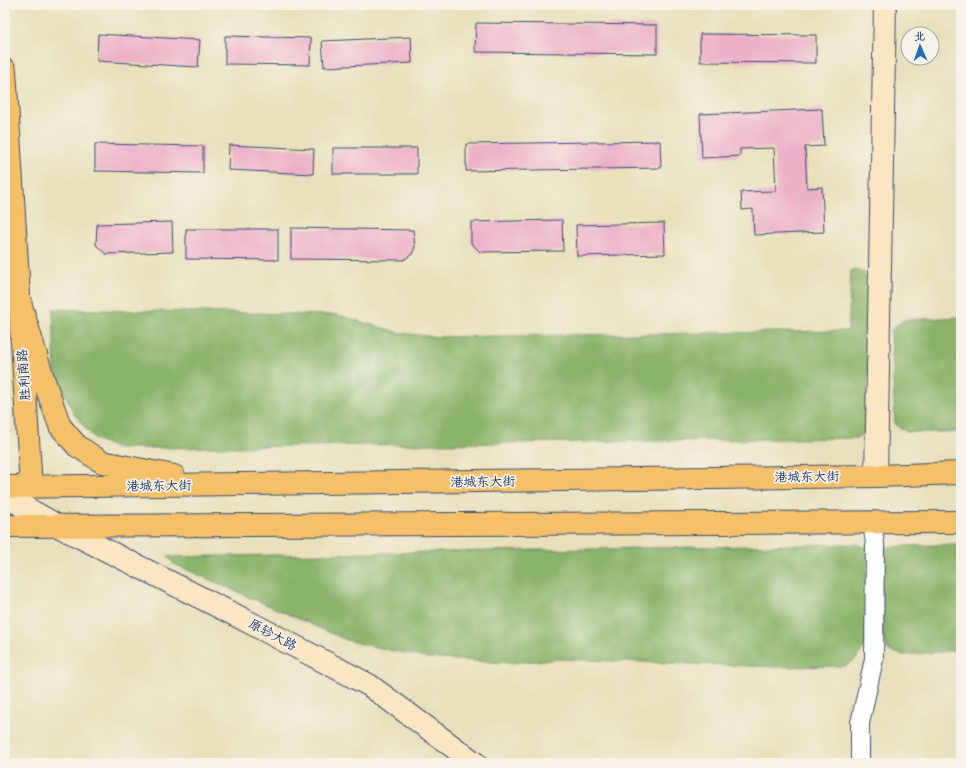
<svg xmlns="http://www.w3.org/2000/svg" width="966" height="768" viewBox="0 0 966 768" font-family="Itim,'LXGW WenKai TC',sans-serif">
	<rect width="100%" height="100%" fill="#f7f3e8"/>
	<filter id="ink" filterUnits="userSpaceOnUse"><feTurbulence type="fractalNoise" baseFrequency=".025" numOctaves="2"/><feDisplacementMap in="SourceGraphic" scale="8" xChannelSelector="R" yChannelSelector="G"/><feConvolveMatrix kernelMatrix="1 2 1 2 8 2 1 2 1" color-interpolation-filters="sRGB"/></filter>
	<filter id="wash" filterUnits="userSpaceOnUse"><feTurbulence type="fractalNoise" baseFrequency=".012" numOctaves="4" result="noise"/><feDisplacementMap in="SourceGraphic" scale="16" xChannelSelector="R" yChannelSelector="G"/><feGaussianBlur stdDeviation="0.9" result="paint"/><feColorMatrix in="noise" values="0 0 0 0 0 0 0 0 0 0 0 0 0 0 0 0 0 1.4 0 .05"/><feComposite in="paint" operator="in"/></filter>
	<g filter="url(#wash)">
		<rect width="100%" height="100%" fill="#e8e0bb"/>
		<path fill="#8bb46b" stroke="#537264" d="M 851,270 L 863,271 L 871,289 L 866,432 L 856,438 L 156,448 L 115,448 L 94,438 L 74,414 L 55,372 L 53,309 L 338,315 L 400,333 L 435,337 L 848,331 Z
			M 961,317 L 961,432 L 907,432 L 895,425 L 891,330 L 904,320 Z
			M 856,544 L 867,548 L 866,644 L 856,659 L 846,666 L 778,667 L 560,659 L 510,663 L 426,658 L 349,641 L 174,564 L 168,557 Z
			M 961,544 L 961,650 L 904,655 L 889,651 L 883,640 L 880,547 Z"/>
		<g id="blocks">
			<path fill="#ecb0c7" d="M 476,23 L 657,25 L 657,54 L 475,52 Z
				M 98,34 L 200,40 L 198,67 L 97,61 Z
				M 700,34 L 816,35 L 816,63 L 700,62 Z
				M 225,36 L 311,38 L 310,65 L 225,64 Z
				M 411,37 L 412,63 L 324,67 L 322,41 Z
				M 822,109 L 824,146 L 805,147 L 807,188 L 822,187 L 824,232 L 754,235 L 753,209 L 742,210 L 741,192 L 776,191 L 774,148 L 740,149 L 740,156 L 702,158 L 700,114 Z
				M 660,141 L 661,168 L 466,171 L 466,144 Z
				M 95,144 L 203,146 L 203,173 L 95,171 Z
				M 229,145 L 314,149 L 313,174 L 228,170 Z
				M 333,148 L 417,148 L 417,174 L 333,174 Z
				M 562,220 L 563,251 L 480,252 L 471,243 L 471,222 Z
				M 172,222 L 173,252 L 106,254 L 96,245 L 97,224 Z
				M 664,223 L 665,254 L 577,256 L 576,225 Z
				M 291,228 L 413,230 L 415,247 L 412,254 L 404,260 L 291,259 Z
				M 186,229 L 278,229 L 278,260 L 186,259 Z"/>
		</g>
	</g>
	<g filter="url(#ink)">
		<use href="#blocks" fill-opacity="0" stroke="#3a4a6c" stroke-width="1"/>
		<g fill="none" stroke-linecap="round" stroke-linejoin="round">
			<g stroke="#3a4a6c" stroke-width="20">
				<path id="street" d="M 860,763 L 860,723 L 874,659 L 875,544 L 872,522"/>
			</g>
			<g stroke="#3a4a6c" stroke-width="24">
				<path id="secondary" d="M 876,476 L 885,5
					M 5,496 L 58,526 L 239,617 L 369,685 L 475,763"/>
			</g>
			<g stroke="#3a4a6c" stroke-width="24">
				<path id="primary" d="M 5,70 L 31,487"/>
			</g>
			<g stroke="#3a4a6c" stroke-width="24">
				<path id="highway" d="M 19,299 L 43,378 L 60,426 L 77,446 L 102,462 L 174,476
					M 5,487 L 876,476 L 961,473
					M 5,526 L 961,522"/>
			</g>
			<use href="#street" stroke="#fff" stroke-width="18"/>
			<use href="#secondary" stroke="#fbe6c3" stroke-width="22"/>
			<use href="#primary" stroke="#f4c16a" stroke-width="22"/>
			<use href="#highway" stroke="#f4c16a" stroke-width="22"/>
		</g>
	</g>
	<g text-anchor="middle" stroke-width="3.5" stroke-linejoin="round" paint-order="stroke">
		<g font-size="13" fill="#1b2f5e" stroke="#f7f3e8">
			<text transform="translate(23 375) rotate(-94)" y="5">胜利南路</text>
			<text transform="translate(807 476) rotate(-1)" y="5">港城东大街</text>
			<text transform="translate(483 481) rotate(-1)" y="5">港城东大街</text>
			<text transform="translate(159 485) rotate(-1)" y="5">港城东大街</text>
			<text transform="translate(273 634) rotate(28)" y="5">原轸大路</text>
		</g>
	</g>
	<rect width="966" height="768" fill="none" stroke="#f7f3e8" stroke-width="20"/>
	<g transform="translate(920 46) rotate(358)"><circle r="19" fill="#f7f3e8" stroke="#9fa5b1"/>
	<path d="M0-3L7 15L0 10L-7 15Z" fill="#1f6fb2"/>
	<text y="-6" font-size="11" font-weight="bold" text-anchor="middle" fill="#1b2f5e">北</text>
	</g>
</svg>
